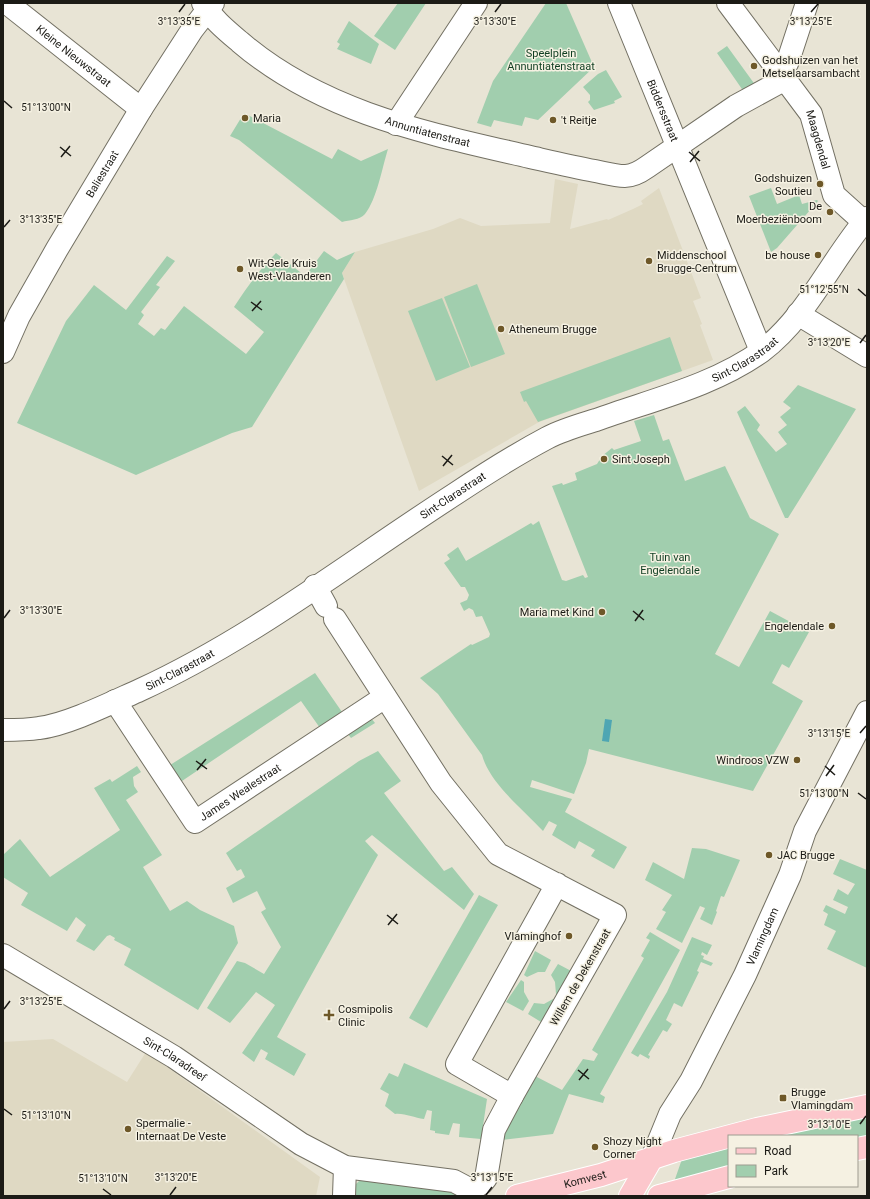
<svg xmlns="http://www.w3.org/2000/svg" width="870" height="1199" viewBox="0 0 870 1199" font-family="Roboto,sans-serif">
	<rect width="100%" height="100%" fill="#e8e4d5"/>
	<path fill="#dfd9c3" d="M 555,179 L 578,184 L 570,229 L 607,219 L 608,220 L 633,209 L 643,204 L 641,201 L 659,188 L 701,298 L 693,301 L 702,324 L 700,325 L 713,360 L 539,422 L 419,491 L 342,273 L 355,252 L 433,229 L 460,218 L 481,226 L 550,223 Z
		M 53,1039 L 127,1082 L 146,1052 L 320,1177 L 316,1196 L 3,1196 L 3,1042 Z"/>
	<path fill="#a1ceae" d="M 398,3 L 426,3 L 395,50 L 374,36 Z
		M 546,3 L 566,3 L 594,67 L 538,120 L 525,117 L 522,126 L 494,120 L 491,127 L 477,123 L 493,81 Z
		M 349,21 L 379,44 L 371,64 L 337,49 L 340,44 L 337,42 Z
		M 727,46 L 756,86 L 744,92 L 717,53 Z
		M 606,70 L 622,97 L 614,101 L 615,103 L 594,110 L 588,102 L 590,100 L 590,95 L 583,87 L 598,74 Z
		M 244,113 L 332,159 L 338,149 L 361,161 L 388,149 C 382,168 377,199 365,214 C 360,220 349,220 342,222 L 239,140 L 230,136 Z
		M 771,188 L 777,204 L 799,195 L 802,204 L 817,200 L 818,201 L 777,248 L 771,252 L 749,196 Z
		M 324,251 L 337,260 L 355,252 L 342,273 L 344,279 L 252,427 L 232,433 L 136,475 L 17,423 L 66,321 L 94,285 L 126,310 L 167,256 L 175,261 L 156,285 L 160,287 L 141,312 L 144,315 L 138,324 L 154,336 L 161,328 L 165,330 L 184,306 L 246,354 L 264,332 L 234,307 C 246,288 260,269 276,253 L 305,276 Z
		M 477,284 L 505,354 L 471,367 L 444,297 Z
		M 442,298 L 470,367 L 436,381 L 408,311 Z
		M 670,337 L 682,371 L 538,422 L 526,401 L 524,402 L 520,392 Z
		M 798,385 L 856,409 L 788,518 L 785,518 L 737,412 L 745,406 L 760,425 L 757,430 L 776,452 L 787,444 L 778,432 L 787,425 L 780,417 L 791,408 L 783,402 Z
		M 654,415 L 663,441 L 669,439 L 685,481 L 725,466 L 750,518 L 779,534 L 715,654 L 739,667 L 770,611 L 809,632 L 789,668 L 782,664 L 772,683 L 803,701 L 753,791 L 589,749 L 586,763 L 574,794 L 532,780 L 530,787 L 572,799 L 565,812 L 627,847 L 614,869 L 591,856 L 595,850 L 579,841 L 575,849 L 552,835 L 557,825 L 549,821 L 543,831 C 523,809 490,784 482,755 L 438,694 L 420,678 L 471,644 L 472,645 L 489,637 L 490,634 L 482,616 L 476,617 L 473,610 L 469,608 L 464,611 L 460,603 L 467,600 L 469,595 L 465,587 L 461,587 L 444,563 L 450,559 L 447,555 L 458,547 L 466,561 L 531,523 L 533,525 L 539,521 L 562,580 L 566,581 L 583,575 L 585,578 L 588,577 L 552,486 L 562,483 L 563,485 L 577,480 L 575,473 L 597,464 L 602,456 L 612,448 L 614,450 L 641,441 L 634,421 Z
		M 315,673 L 342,712 L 320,728 L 301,701 L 179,783 L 167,767 Z
		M 371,718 L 375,723 L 351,738 L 347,733 Z
		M 378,751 L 401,781 L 384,793 L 444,871 L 452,867 L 474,894 L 464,910 L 372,835 L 365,841 L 378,855 L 277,1037 L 306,1054 L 294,1076 L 265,1059 L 268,1053 L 261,1049 L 254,1062 L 242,1053 L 275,1005 L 256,992 L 230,1023 L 207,1008 L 237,961 L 245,963 L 264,974 L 281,947 L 261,912 L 266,909 L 257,891 L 233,903 L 226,888 L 245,877 L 241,869 L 237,871 L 226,853 L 359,761 Z
		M 137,766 L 141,772 L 133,777 L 134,786 L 138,792 L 126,800 L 162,855 L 143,867 L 170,911 L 187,901 L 200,910 L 234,926 L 238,943 L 198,1010 L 124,965 L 131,949 L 114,940 L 115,938 L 110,935 L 107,936 L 94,951 L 76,941 L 86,925 L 76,917 L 67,931 L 21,905 L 28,893 L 3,877 L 3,855 L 20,839 L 50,877 L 120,830 L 94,788 L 110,779 L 112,782 Z
		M 692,848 L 706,849 L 740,860 L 724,897 L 721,896 L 716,911 L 717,912 L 712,925 L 700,919 L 705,908 L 700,906 L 682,943 L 656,929 L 666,912 L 662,910 L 672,895 L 645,880 L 653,862 L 684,879 Z
		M 840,859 L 867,870 L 867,968 L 827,949 L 836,931 L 824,925 L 828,914 L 823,911 L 826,905 L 845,914 L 848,907 L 833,900 L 838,889 L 848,895 L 855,884 L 833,874 Z
		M 479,895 L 498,905 L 427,1028 L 409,1018 Z
		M 650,932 L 680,950 L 600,1094 L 605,1097 L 603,1103 L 569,1094 L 553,1134 L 502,1140 L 505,1130 L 535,1076 L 562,1090 L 583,1059 L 594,1061 L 598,1054 L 592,1050 L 644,958 L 641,956 L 650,940 L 646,938 Z
		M 692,937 L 712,945 L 707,955 L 702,952 L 701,955 L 704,956 L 703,959 L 713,963 L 711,966 L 701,962 L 697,971 L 699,972 L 682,1007 L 674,1003 L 666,1020 L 672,1024 L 667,1032 L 663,1030 L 648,1055 L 650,1056 L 649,1059 L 640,1054 L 638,1057 L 631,1053 L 667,992 Z
		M 535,951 L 551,960 L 545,972 L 538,972 L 527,977 L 524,975 Z
		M 558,964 L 575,973 L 559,996 L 556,994 L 555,982 L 551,975 Z
		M 521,980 L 524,982 L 524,992 L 529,1001 L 523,1011 L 506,1002 Z
		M 553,999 L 556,1001 L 546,1025 L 528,1014 L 534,1003 L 544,1004 Z
		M 404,1063 L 487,1099 L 481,1139 L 459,1137 L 460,1124 L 453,1123 L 449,1135 L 435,1133 L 435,1131 L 430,1130 L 432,1111 L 427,1110 L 424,1119 C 414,1118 405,1113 395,1114 L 385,1106 L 389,1094 L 380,1089 L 389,1073 L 398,1077 Z
		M 867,1117 L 867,1138 L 857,1140 L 857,1136 L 775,1136 Z
		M 729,1147 L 729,1168 L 674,1182 L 682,1159 Z
		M 363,1177 L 458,1187 L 459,1196 L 353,1196 L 356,1184 Z"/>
	<path fill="#4ea6b3" d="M 605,719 L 612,720 L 609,742 L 602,741 Z"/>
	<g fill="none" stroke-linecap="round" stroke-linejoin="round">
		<g stroke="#737063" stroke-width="24">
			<g id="minor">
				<path id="s1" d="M 7,3 L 141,109"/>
				<path id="s2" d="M 203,3 C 212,19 227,31 240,42 C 323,113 427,133 530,157 C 552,162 573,167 595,171 C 605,173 615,176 625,176 C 633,176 640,172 647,167 L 736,106 L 778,83 L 788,61 L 807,3"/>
				<path id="s3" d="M 619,3 L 761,351"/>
				<path id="s4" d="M 728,3 L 811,114 L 834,195 L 864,222"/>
				<path d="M 396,124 L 476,3"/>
				<path d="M 798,314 L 867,356"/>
				<path id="s5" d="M 3,352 L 19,316 L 57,249 L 141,109 L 192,30 L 213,3"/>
				<path d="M 315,586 L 326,606"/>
				<path d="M 335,619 L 441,783 L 498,854 L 615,915 L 512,1096 L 457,1064 L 557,884"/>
				<path id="s6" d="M 115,701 L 195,822 L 385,697"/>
				<path id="s7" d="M 3,730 C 15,730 27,730 39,728 C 67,725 113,702 140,690 C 253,638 351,561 455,494 C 485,474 515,455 547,438 C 562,430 580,425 596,420 C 651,400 713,386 762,351 C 807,317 831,260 867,218"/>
				<path id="s8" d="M 3,955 L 174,1057 L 301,1144 L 345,1167 L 454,1181 L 471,1190"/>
				<path id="s9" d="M 652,1158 L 670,1114 L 691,1081 L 745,975 L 790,875 L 805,831 L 867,712"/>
				<path d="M 471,1190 L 482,1183 L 486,1178 L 494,1130 L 512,1096"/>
				<path d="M 344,1196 L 345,1167"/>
			</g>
		</g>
		<g stroke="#fff" stroke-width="24">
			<g id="major">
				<path d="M 857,1149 L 867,1147"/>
				<path id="s10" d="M 517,1196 L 601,1175 L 674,1151 L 757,1129 L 867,1106"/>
				<path d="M 630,1196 L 652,1158"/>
				<path d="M 659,1196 L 729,1177"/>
			</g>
		</g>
		<use href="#minor" stroke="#fff" stroke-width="22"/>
		<use href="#major" stroke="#fcc7cc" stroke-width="22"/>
	</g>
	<path fill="none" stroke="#1c1b16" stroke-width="1.5" d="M 179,12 L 185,4M 495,12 L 501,4M 811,12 L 818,4M 4,101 L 12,108M 60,147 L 71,156M 689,152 L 700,161M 61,157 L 70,146M 690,162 L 699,151M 4,227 L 10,220M 858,289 L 866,296M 251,302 L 262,310M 252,311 L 261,301M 860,343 L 866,335M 442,456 L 453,465M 443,466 L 452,455M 633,611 L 644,620M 4,618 L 10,610M 635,621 L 643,610M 860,733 L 866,726M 196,761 L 207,769M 825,766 L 835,775M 197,770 L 206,759M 826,776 L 834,765M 858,793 L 866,799M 387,915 L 398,924M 388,925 L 397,914M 4,1009 L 10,1001M 578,1070 L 589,1079M 579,1080 L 588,1069M 4,1109 L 12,1115M 860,1124 L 866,1116M 103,1189 L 111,1195M 170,1195 L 176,1187M 486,1195 L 492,1187"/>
	<g fill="#6e5828" stroke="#f5f1e2" stroke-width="1.5">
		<circle cx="754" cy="66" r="4"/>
		<circle cx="245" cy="118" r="4"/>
		<circle cx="553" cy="120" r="4"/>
		<circle cx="820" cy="184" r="4"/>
		<circle cx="830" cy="212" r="4"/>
		<circle cx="818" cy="255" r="4"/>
		<circle cx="649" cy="261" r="4"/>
		<circle cx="240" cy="269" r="4"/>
		<circle cx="501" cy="329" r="4"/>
		<circle cx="604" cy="459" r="4"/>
		<circle cx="602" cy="612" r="4"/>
		<circle cx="832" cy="626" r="4"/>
		<circle cx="797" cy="760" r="4"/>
		<circle cx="769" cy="855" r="4"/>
		<circle cx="569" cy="936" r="4"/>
		<path d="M327 1009h4v4h4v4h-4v4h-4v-4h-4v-4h4z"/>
		<rect x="779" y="1094" width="8" height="8" rx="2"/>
		<circle cx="128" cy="1129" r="4"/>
		<circle cx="595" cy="1147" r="4"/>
	</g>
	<g text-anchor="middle" stroke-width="3" stroke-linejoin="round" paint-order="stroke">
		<g font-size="11" fill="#103e22" stroke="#f5f1e2">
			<text x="551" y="57">Speelplein<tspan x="551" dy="13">Annuntiatenstraat</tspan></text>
			<text x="670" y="561">Tuin van<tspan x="670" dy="13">Engelendale</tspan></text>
		</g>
		<g font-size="11" fill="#1c1b16" stroke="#f5f1e2">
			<text dy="4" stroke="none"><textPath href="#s1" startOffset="85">Kleine Nieuwstraat</textPath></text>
			<text dy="4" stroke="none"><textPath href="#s3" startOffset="116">Biddersstraat</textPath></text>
			<text dy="4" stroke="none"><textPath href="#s2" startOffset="264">Annuntiatenstraat</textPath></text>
			<text dy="4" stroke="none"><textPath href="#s4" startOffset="165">Maagdendal</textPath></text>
			<text dy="4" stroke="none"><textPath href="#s5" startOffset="204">Baliestraat</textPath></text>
			<text dy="4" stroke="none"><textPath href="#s7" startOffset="837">Sint-Clarastraat</textPath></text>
			<text dy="4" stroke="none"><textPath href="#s7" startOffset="513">Sint-Clarastraat</textPath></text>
			<text dy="4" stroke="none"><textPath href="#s7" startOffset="189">Sint-Clarastraat</textPath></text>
			<text dy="4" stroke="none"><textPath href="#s6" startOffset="199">James Wealestraat</textPath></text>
			<text dy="4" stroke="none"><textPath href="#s9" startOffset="248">Vlamingdam</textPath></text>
			<text transform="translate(580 977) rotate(-60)" y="4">Willem de Dekenstraat</text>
			<text dy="4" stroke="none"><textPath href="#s8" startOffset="201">Sint-Claradreef</textPath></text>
			<text dy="4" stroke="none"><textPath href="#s10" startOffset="70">Komvest</textPath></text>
		</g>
		<g font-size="11" fill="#1c1b16" stroke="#f5f1e2" text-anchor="start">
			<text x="762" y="64">Godshuizen van het<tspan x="762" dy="13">Metselaarsambacht</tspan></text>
			<text x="253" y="122">Maria</text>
			<text x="561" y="124">'t Reitje</text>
			<text x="812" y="182" text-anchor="end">Godshuizen<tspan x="812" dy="13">Soutieu</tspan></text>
			<text x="822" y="210" text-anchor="end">De<tspan x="822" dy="13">Moerbeziënboom</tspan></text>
			<text x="657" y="259">Middenschool<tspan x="657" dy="13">Brugge-Centrum</tspan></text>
			<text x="810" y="259" text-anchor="end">be house</text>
			<text x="248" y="267">Wit-Gele Kruis<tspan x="248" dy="13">West-Vlaanderen</tspan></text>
			<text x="509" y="333">Atheneum Brugge</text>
			<text x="612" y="463">Sint Joseph</text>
			<text x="594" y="616" text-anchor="end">Maria met Kind</text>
			<text x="824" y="630" text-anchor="end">Engelendale</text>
			<text x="789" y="764" text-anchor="end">Windroos VZW</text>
			<text x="777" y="859">JAC Brugge</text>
			<text x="561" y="940" text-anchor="end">Vlaminghof</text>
			<text x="338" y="1013">Cosmipolis<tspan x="338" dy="13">Clinic</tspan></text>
			<text x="791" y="1096">Brugge<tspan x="791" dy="13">Vlamingdam</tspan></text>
			<text x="136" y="1127">Spermalie -<tspan x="136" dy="13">Internaat De Veste</tspan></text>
			<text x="603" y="1145">Shozy Night<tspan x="603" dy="13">Corner</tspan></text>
		</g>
	</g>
	<g font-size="10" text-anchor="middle" fill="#1c1b16" stroke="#f5f1e2" stroke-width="3" stroke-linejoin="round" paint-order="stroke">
		<text x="179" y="25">3°13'35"E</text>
		<text x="495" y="25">3°13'30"E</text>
		<text x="811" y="25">3°13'25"E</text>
		<text x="46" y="111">51°13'00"N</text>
		<text x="41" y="223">3°13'35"E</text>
		<text x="824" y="293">51°12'55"N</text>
		<text x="829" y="346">3°13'20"E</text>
		<text x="41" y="614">3°13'30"E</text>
		<text x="829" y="737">3°13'15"E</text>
		<text x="824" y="797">51°13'00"N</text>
		<text x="41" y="1005">3°13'25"E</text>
		<text x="46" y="1119">51°13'10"N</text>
		<text x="829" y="1128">3°13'10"E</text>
		<text x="176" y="1181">3°13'20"E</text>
		<text x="492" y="1181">3°13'15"E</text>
		<text x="103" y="1182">51°13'10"N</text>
	</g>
	<rect width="870" height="1199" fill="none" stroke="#1c1b16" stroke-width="8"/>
	<rect x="728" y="1135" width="130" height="52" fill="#f5f1e2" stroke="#9e9b90"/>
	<rect x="736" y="1148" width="20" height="6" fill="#fcc7cc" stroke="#9e9b90"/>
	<text x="764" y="1155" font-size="12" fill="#1c1b16">Road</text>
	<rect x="736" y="1165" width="20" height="12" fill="#a1ceae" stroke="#9e9b90"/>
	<text x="764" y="1175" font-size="12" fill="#1c1b16">Park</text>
</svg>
